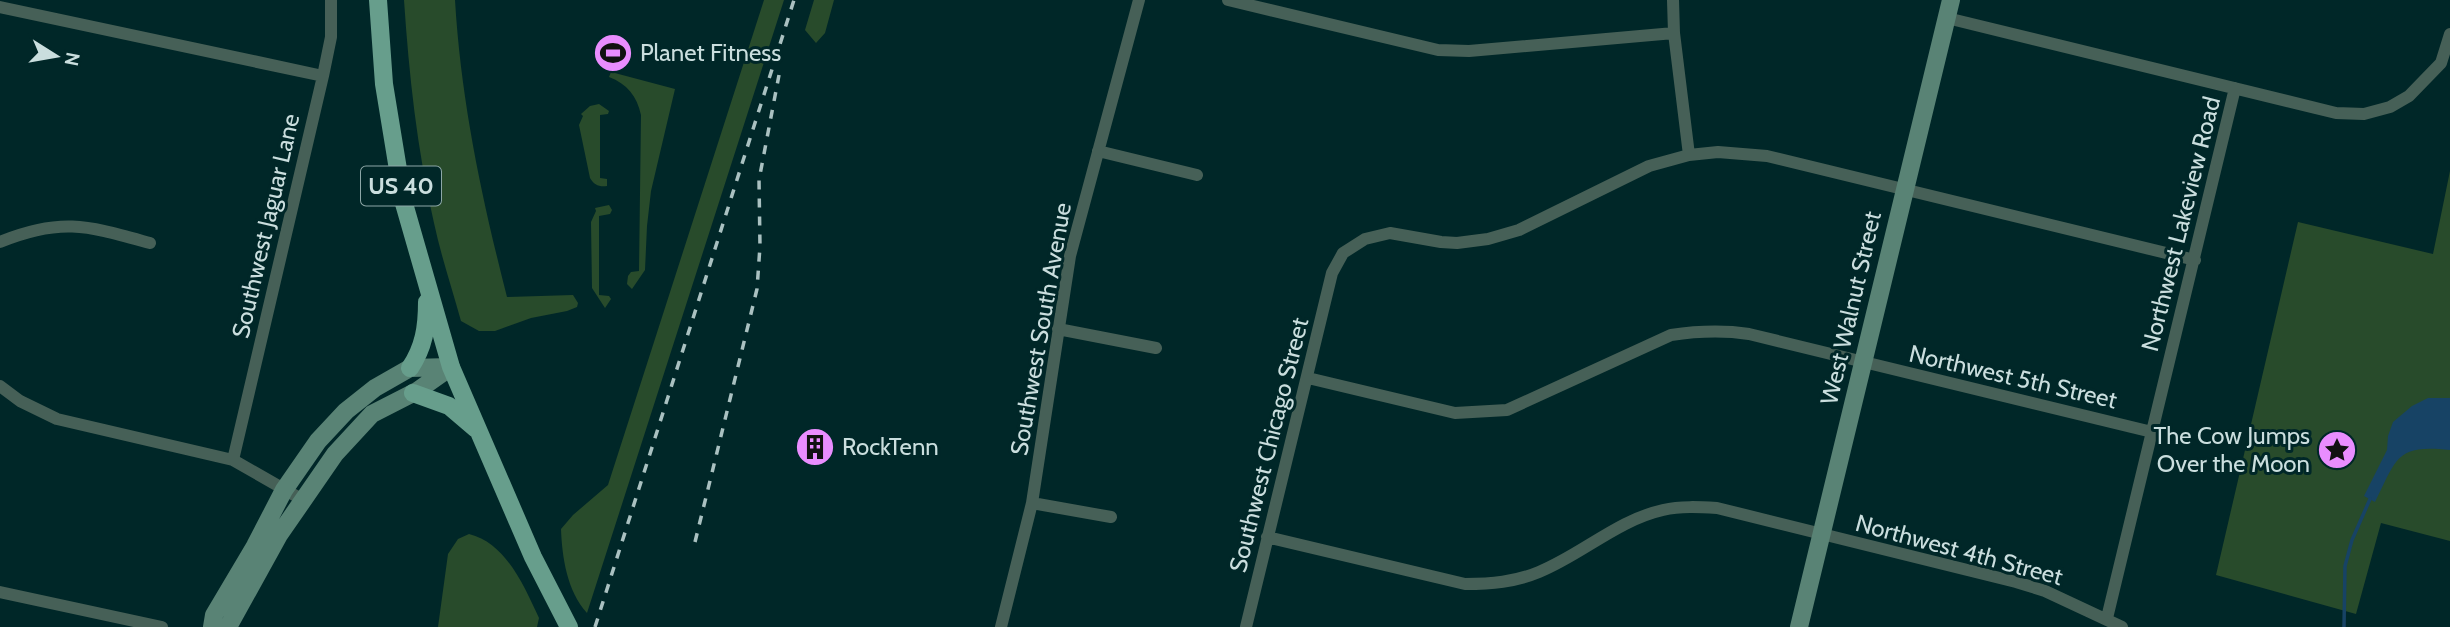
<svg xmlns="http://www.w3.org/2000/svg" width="2450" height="627" viewBox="0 0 2450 627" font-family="Cabin,sans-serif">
	<rect width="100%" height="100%" fill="#002728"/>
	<path fill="#284b2b" d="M 404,0 L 455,0 C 461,102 482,199 507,297 L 573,295 L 578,303 L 577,307 L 567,311 L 531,318 L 495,331 L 479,331 L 461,321 C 452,288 441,256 434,223 C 417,149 409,75 404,0 Z
		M 764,0 L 784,0 L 587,613 C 567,591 562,557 561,529 L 573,515 L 608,485 Z
		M 814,0 L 834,0 L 825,33 L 816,43 L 805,30 Z
		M 611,72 L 675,89 L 651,191 L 647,226 L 645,270 L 632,289 L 627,284 L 628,276 L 631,272 L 639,271 L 641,115 C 637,96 627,84 609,77 Z
		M 599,104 L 609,111 L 608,114 L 600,115 L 600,178 L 607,179 L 607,186 C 599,187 594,185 590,178 L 579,125 L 583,116 L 581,114 L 590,106 Z
		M 2450,171 L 2450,541 L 2381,523 L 2356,614 L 2216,575 L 2298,222 L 2433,254 Z
		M 609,205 L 612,210 L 610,214 L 599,216 L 599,295 L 609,296 L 611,299 L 605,308 L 592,288 L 591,222 L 596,211 L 595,208 Z
		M 469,534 C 506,543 524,586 539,618 L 537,627 L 438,627 L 448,554 L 458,539 Z"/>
	<path fill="#174365" d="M 2428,398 L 2450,398 L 2450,450 C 2396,444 2397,458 2375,502 L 2364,496 L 2387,450 L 2388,436 L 2393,422 L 2412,406 Z"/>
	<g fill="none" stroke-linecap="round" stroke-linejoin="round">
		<path stroke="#174365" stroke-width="3.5" d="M 2344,627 L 2345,566 L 2352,540 L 2370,499"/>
		<path stroke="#466057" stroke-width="12" d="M 1228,0 L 1438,50 L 1469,51 L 1674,33
			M 1673,0 L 1674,33 L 1689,155
			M 0,7 L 323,76
			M 1947,18 L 2336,113 L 2364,114 L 2390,107 L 2409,96 L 2441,63 L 2450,34
			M 1098,151 L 1197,175
			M 0,242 C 62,217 88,226 150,243
			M 1058,329 L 1156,348
			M 1308,378 L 1455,413 L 1507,410 L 1671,335 C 1698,331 1722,330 1749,334 L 2152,432
			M 0,386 L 20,401 L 57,419 L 233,460 L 303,500
			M 233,460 L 323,76 L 331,37 L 331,0
			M 1032,503 L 1111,517
			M 1267,537 L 1465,584 C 1491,584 1515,582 1539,572 C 1581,555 1618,520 1663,510 C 1681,506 1699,507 1717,508 L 2016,582 L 2045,591 L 2122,627
			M 0,592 L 162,627
			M 2107,618 L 2235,88
			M 1001,627 L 1032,503 L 1070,256 L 1139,0
			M 1246,627 L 1332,273 L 1343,253 L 1365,239 L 1390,233 L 1441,242 L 1457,243 L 1488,239 L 1519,230 L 1649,166 L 1689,155 L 1718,152 L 1767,156 L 2195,260"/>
		<path stroke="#598375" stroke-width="18" d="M 212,627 L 214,615 L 255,546 L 284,490 L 318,441 L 346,411 L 375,388 L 410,368 L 451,367
			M 228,627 L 279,535 L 335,454 L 372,414 L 417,391 L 451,367
			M 1799,627 L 1951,0"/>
		<path stroke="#679e8c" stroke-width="18" d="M 378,0 L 384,84 L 403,200 L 451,367 L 533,557 L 569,627
			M 410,368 C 424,347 427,327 427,302
			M 413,393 L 449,406 L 476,429"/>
		<path stroke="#aac1c1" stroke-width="3.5" stroke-dasharray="9 9" stroke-linecap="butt" d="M 695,542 L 757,289 L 760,246 L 759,180 L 779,75
			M 595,627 L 794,0"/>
	</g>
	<defs>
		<g id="stadium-disc" transform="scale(2.0125)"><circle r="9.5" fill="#e98dfe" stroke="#002728"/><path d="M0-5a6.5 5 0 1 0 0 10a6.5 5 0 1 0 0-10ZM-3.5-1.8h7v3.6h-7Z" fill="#111"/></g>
		<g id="building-disc" transform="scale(2.0125)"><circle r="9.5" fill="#e98dfe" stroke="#002728"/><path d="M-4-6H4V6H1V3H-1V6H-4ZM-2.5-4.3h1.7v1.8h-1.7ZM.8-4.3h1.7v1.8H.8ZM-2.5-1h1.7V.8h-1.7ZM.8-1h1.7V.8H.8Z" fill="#111"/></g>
		<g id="sight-disc" transform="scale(2.0125)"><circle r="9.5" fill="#e98dfe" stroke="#002728"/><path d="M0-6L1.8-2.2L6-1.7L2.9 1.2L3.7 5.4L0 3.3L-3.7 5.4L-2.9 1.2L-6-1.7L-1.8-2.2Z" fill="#111"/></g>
	</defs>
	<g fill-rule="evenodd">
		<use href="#stadium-disc" x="613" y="53"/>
		<use href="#building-disc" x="815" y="447"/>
		<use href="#sight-disc" x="2337" y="450"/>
	</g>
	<g text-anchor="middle" stroke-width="6" stroke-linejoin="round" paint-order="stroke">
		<rect fill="#002728" stroke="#8da7a7" stroke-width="2" x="361" y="166.5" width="80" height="39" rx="5"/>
		<g font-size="23" font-weight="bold" fill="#cadede">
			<text x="401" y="194">US 40</text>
		</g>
		<g font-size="24" fill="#cadede" stroke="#002728" text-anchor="start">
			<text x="640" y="61">Planet Fitness</text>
			<text x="2310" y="444" text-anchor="end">The Cow Jumps<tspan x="2310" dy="28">Over the Moon</tspan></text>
			<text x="842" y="455">RockTenn</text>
		</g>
		<g font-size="24" fill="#cadede" stroke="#002728">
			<text transform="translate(2181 224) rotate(-76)" y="8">Northwest Lakeview Road</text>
			<text transform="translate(266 226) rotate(-77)" y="8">Southwest Jaguar Lane</text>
			<text transform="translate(1851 308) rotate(-77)" y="8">West Walnut Street</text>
			<text transform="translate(1041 329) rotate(-80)" y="8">Southwest South Avenue</text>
			<text transform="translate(2013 377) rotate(13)" y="8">Northwest 5th Street</text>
			<text transform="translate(1269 445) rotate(-76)" y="8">Southwest Chicago Street</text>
			<text transform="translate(1959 550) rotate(15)" y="8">Northwest 4th Street</text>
		</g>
	</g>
	<g transform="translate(56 56) rotate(101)" stroke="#002728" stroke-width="5" paint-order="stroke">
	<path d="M0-5L12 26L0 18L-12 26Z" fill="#cadede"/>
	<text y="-10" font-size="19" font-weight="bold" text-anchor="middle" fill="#cadede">N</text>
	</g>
</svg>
